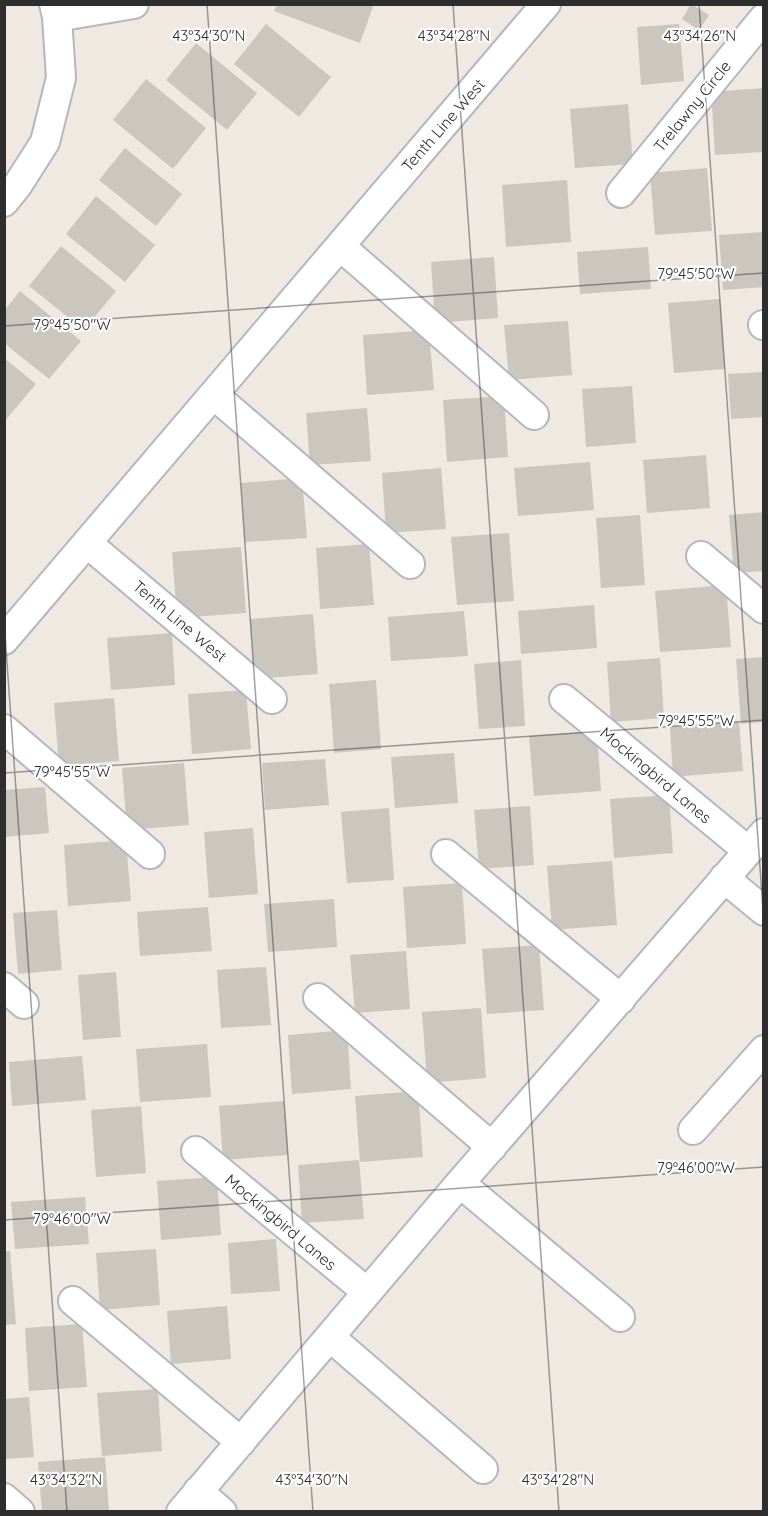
<svg xmlns="http://www.w3.org/2000/svg" width="768" height="1516" viewBox="0 0 768 1516" font-family="Quicksand,sans-serif">
	<rect width="100%" height="100%" fill="#efe9e1"/>
	<path fill="#cbc7bf" d="M 277,4 L 374,4 L 360,43 L 274,11 Z
		M 691,4 L 709,15 L 699,30 L 682,19 Z
		M 266,24 L 331,77 L 299,117 L 234,64 Z
		M 679,24 L 684,81 L 641,85 L 637,27 Z
		M 196,43 L 257,93 L 227,130 L 166,80 Z
		M 146,79 L 206,128 L 173,169 L 113,120 Z
		M 764,88 L 764,152 L 715,155 L 711,92 Z
		M 628,104 L 633,164 L 575,168 L 570,109 Z
		M 125,148 L 182,194 L 156,226 L 99,180 Z
		M 707,168 L 712,231 L 655,235 L 650,173 Z
		M 567,180 L 571,242 L 506,247 L 502,185 Z
		M 96,196 L 155,245 L 125,282 L 66,234 Z
		M 764,232 L 764,287 L 723,290 L 719,235 Z
		M 61,246 L 116,291 L 84,330 L 29,286 Z
		M 648,247 L 651,289 L 580,294 L 577,252 Z
		M 494,257 L 498,318 L 435,323 L 431,262 Z
		M 20,291 L 81,341 L 49,379 L 4,343 L 4,311 Z
		M 720,299 L 725,369 L 674,373 L 668,303 Z
		M 568,321 L 572,375 L 509,380 L 504,325 Z
		M 429,330 L 434,390 L 367,395 L 363,335 Z
		M 4,358 L 36,384 L 4,422 Z
		M 764,372 L 764,417 L 731,419 L 728,374 Z
		M 632,386 L 636,443 L 586,447 L 582,389 Z
		M 504,396 L 508,457 L 447,462 L 443,400 Z
		M 367,408 L 371,461 L 310,465 L 306,413 Z
		M 706,455 L 710,508 L 647,513 L 643,460 Z
		M 590,462 L 594,510 L 518,516 L 514,468 Z
		M 441,468 L 446,529 L 386,533 L 382,473 Z
		M 302,478 L 307,538 L 245,542 L 241,483 Z
		M 764,512 L 764,571 L 734,573 L 729,515 Z
		M 640,515 L 645,585 L 601,588 L 596,518 Z
		M 509,533 L 514,601 L 457,605 L 451,537 Z
		M 369,544 L 374,605 L 320,609 L 316,548 Z
		M 241,547 L 246,613 L 177,618 L 172,552 Z
		M 726,585 L 731,647 L 660,652 L 655,591 Z
		M 594,605 L 597,648 L 521,654 L 518,611 Z
		M 464,611 L 468,656 L 391,661 L 388,617 Z
		M 313,614 L 318,674 L 255,679 L 250,619 Z
		M 172,633 L 175,685 L 111,690 L 107,638 Z
		M 764,657 L 764,722 L 741,724 L 736,659 Z
		M 660,658 L 664,718 L 611,722 L 607,662 Z
		M 521,660 L 525,726 L 479,729 L 474,664 Z
		M 376,680 L 381,749 L 334,753 L 329,684 Z
		M 246,690 L 251,749 L 192,754 L 188,694 Z
		M 114,698 L 119,761 L 59,766 L 54,703 Z
		M 739,722 L 743,771 L 673,777 L 670,727 Z
		M 597,731 L 601,791 L 534,796 L 529,736 Z
		M 454,753 L 458,803 L 395,808 L 391,757 Z
		M 325,759 L 329,805 L 265,810 L 262,763 Z
		M 184,763 L 189,825 L 127,830 L 122,768 Z
		M 45,787 L 49,833 L 4,837 L 4,790 Z
		M 669,795 L 673,853 L 614,858 L 610,799 Z
		M 530,806 L 534,865 L 479,869 L 474,810 Z
		M 389,808 L 394,880 L 347,883 L 341,812 Z
		M 253,828 L 258,894 L 209,898 L 204,832 Z
		M 126,840 L 131,901 L 68,906 L 64,845 Z
		M 612,861 L 617,925 L 552,930 L 547,866 Z
		M 462,883 L 466,944 L 407,948 L 403,887 Z
		M 334,899 L 337,947 L 268,952 L 264,904 Z
		M 208,907 L 212,951 L 140,956 L 137,912 Z
		M 57,910 L 62,970 L 18,974 L 13,913 Z
		M 539,945 L 544,1010 L 487,1014 L 482,949 Z
		M 406,951 L 410,1009 L 355,1013 L 350,955 Z
		M 266,967 L 271,1025 L 221,1028 L 217,970 Z
		M 116,972 L 121,1037 L 83,1040 L 78,975 Z
		M 481,1008 L 486,1078 L 427,1083 L 422,1012 Z
		M 347,1030 L 351,1089 L 292,1094 L 288,1035 Z
		M 207,1044 L 211,1097 L 140,1102 L 136,1049 Z
		M 82,1056 L 86,1100 L 12,1106 L 9,1062 Z
		M 418,1091 L 423,1157 L 360,1162 L 355,1096 Z
		M 284,1101 L 288,1155 L 223,1160 L 219,1106 Z
		M 141,1106 L 146,1173 L 96,1177 L 91,1110 Z
		M 359,1160 L 364,1219 L 302,1223 L 298,1165 Z
		M 217,1177 L 221,1235 L 161,1240 L 157,1181 Z
		M 85,1197 L 89,1244 L 15,1249 L 11,1202 Z
		M 276,1239 L 280,1291 L 231,1294 L 228,1243 Z
		M 156,1249 L 160,1305 L 100,1310 L 96,1253 Z
		M 4,1251 L 10,1251 L 16,1324 L 4,1325 Z
		M 227,1306 L 231,1359 L 171,1364 L 167,1311 Z
		M 82,1324 L 87,1387 L 29,1391 L 25,1328 Z
		M 158,1389 L 162,1451 L 102,1456 L 97,1393 Z
		M 29,1397 L 34,1457 L 4,1459 L 4,1399 Z
		M 105,1457 L 109,1510 L 42,1512 L 38,1462 Z"/>
	<g fill="none" stroke-linecap="round" stroke-linejoin="round">
		<g stroke="#b4b7c1" stroke-width="32">
			<path id="minor" d="M 57,17 L 134,4
				M 621,193 L 763,19
				M 4,202 L 17,186 L 45,142 L 61,78 L 57,17 L 54,4
				M 340,246 L 534,415
				M 763,325 L 764,325
				M 214,395 L 410,564
				M 87,543 L 272,699
				M 701,556 L 764,609
				M 4,640 L 546,4
				M 564,699 L 747,850
				M 4,729 L 150,854
				M 446,854 L 621,999
				M 724,878 L 764,911
				M 4,987 L 24,1004
				M 318,998 L 492,1147
				M 693,1130 L 764,1050
				M 196,1151 L 367,1292
				M 460,1183 L 620,1317
				M 73,1301 L 241,1442
				M 330,1337 L 483,1469
				M 198,1491 L 222,1512
				M 4,1498 L 20,1512
				M 181,1512 L 460,1183 L 764,833"/>
		</g>
		<use href="#minor" stroke="#fff" stroke-width="28"/>
	</g>
	<path fill="none" stroke="#2e2e2e" stroke-width="1.5" stroke-opacity="0.45" d="M 207,4 L 313,1512M 453,4 L 559,1512M 699,4 L 764,924M 4,326 L 764,273M 4,620 L 67,1512M 4,773 L 764,720M 4,1220 L 764,1167"/>
	<g text-anchor="middle" stroke-width="4.5" stroke-linejoin="round" paint-order="stroke">
		<g font-size="16" fill="#2e2e2e" stroke="#fff">
			<text transform="translate(692 106) rotate(-51)" y="6">Trelawny Circle</text>
			<text transform="translate(443 125) rotate(-49)" y="6">Tenth Line West</text>
			<text transform="translate(180 621) rotate(40)" y="6">Tenth Line West</text>
			<text transform="translate(656 775) rotate(40)" y="6">Mockingbird Lanes</text>
			<text transform="translate(281 1222) rotate(40)" y="6">Mockingbird Lanes</text>
		</g>
	</g>
	<g font-size="15" text-anchor="middle" fill="#2e2e2e" stroke="#fff" stroke-width="4.5" stroke-linejoin="round" paint-order="stroke">
		<text x="209" y="41">43°34'30"N</text>
		<text x="454" y="41">43°34'28"N</text>
		<text x="700" y="41">43°34'26"N</text>
		<text x="696" y="279">79°45'50"W</text>
		<text x="72" y="330">79°45'50"W</text>
		<text x="696" y="726">79°45'55"W</text>
		<text x="72" y="777">79°45'55"W</text>
		<text x="696" y="1173">79°46'00"W</text>
		<text x="72" y="1224">79°46'00"W</text>
		<text x="66" y="1485">43°34'32"N</text>
		<text x="312" y="1485">43°34'30"N</text>
		<text x="558" y="1485">43°34'28"N</text>
	</g>
	<rect width="768" height="1516" fill="none" stroke="#2e2e2e" stroke-width="12"/>
</svg>
